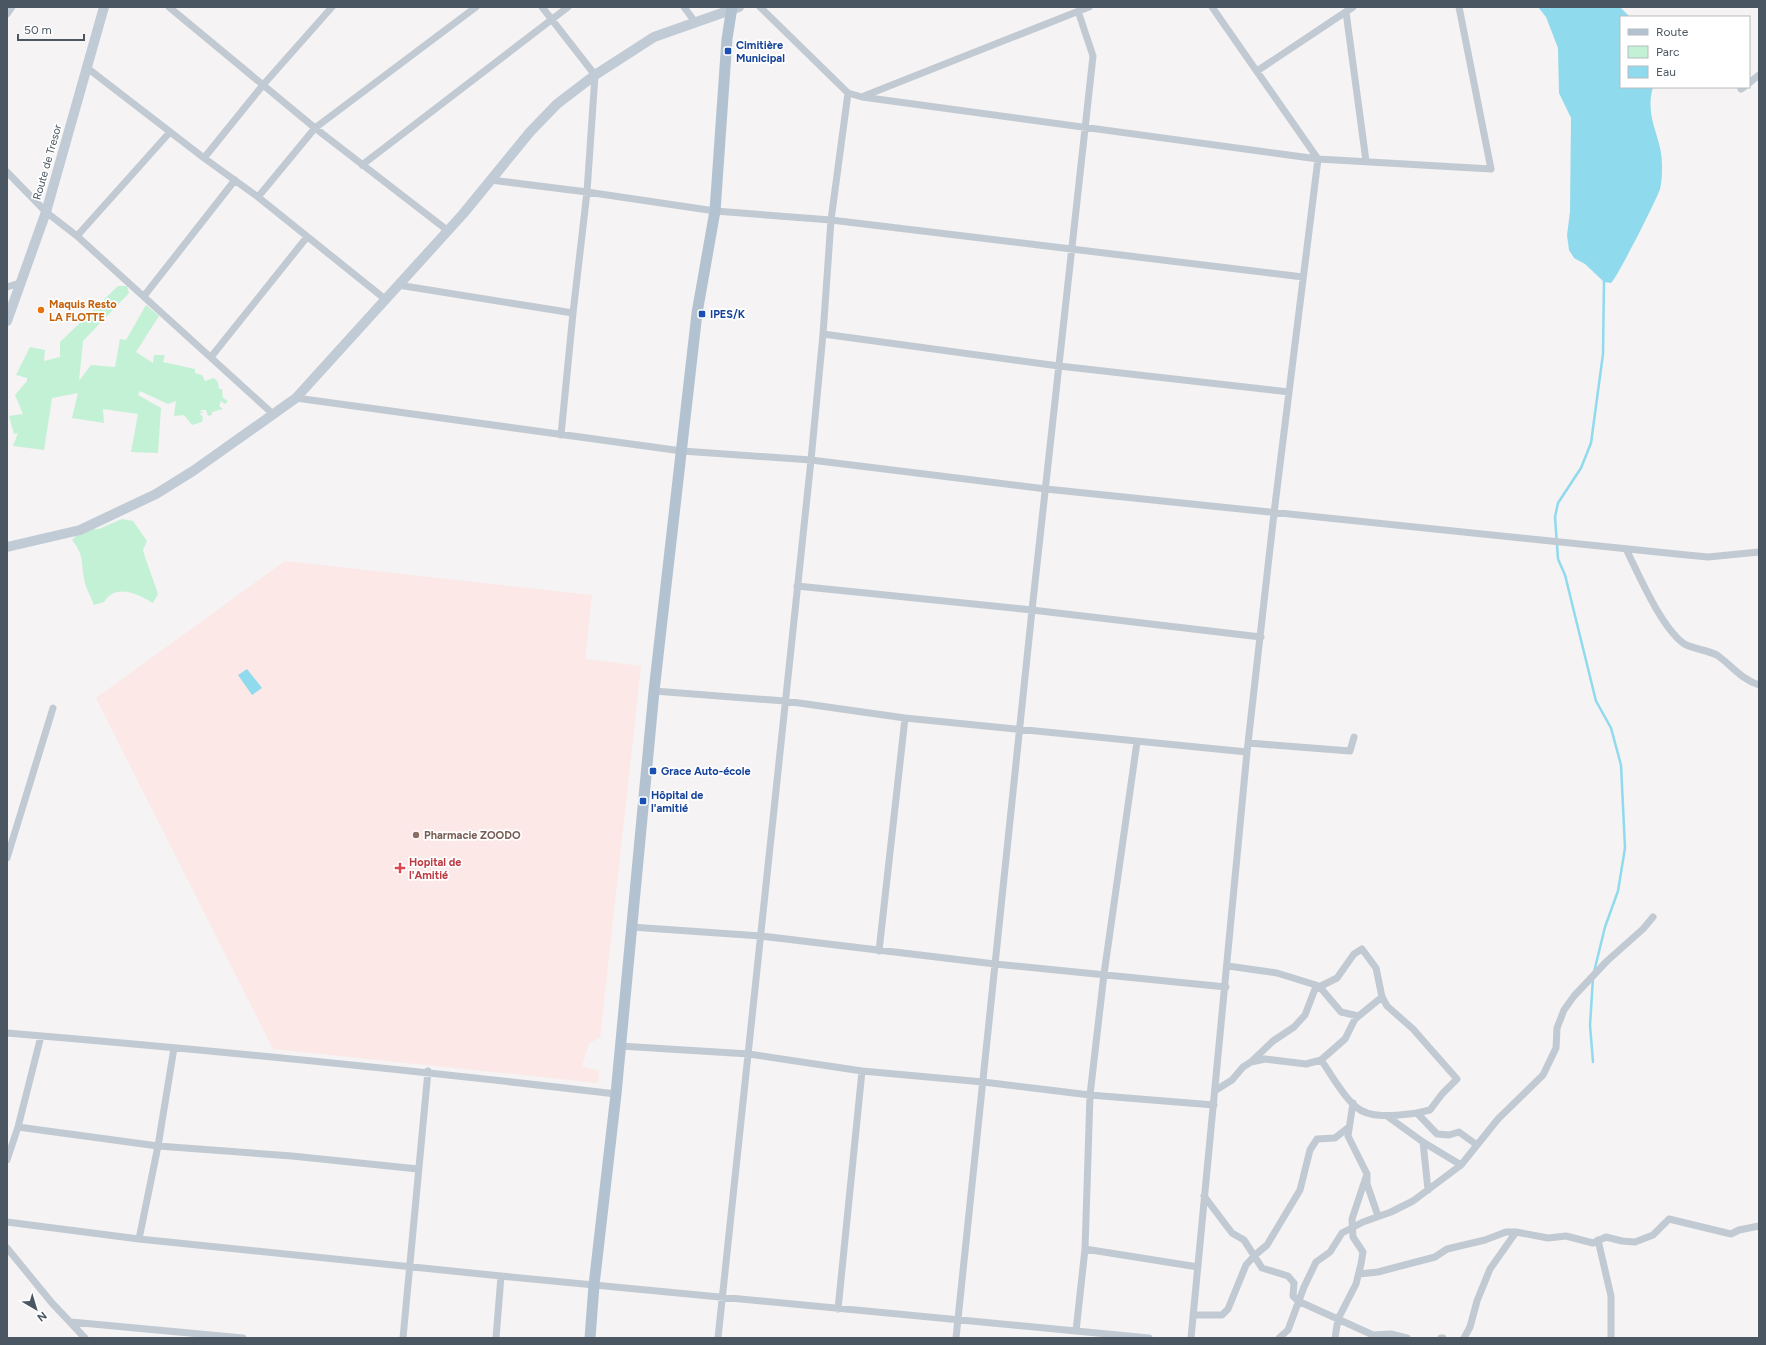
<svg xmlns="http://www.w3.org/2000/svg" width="1766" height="1345" viewBox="0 0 1766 1345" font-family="Figtree,sans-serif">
	<rect width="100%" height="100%" fill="#f5f3f3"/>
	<path fill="#fce8e6" d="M 285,561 L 592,595 L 585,659 L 641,666 L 600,1038 L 589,1043 L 582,1066 L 599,1071 L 598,1083 L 273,1049 L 96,698 Z"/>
	<path fill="#c3f1d5" d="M 118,286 L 127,286 L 129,293 L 83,341 L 79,381 L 91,365 L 115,367 L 120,339 L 126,340 L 146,305 L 159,316 L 136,352 L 153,363 L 154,355 L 165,355 L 163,362 L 195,369 L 195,373 L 202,375 L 205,381 L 214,378 L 218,382 L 219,389 L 222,389 L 223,398 L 228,401 L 225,404 L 221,401 L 219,406 L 223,409 L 212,412 L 212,415 L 208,416 L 206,410 L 200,410 L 203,413 L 199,413 L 203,417 L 202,422 L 192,425 L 184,415 L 174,416 L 176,401 L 168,404 L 140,391 L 138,395 L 161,408 L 158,453 L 131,452 L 138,414 L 103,409 L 104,423 L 72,418 L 78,393 L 52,398 L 44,450 L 13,446 L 18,433 L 14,434 L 9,416 L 23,414 L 15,395 L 27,381 L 27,378 L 16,375 L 30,347 L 45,350 L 44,361 L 60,357 L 60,342 Z
		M 122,519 L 133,521 L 147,541 L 143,550 L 145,557 L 158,594 L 153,603 C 138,594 116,583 104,602 L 94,605 C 91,597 85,587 84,578 C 81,561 84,555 72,540 L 83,528 L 99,529 Z"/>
	<path fill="#90daee" d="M 1538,7 L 1620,7 L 1630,17 L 1621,17 L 1621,87 L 1653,87 C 1644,118 1662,137 1662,164 C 1662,172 1662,182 1660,189 C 1657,199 1617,278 1611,283 L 1604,282 L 1585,264 L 1574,258 L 1569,250 L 1567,235 L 1570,212 L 1571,118 L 1559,93 L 1558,48 L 1546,17 Z
		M 247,669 L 262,688 L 252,695 L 238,675 Z"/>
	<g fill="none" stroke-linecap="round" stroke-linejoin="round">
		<path stroke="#90daee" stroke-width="2.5" d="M 1594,972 L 1605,927 L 1618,891 L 1625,848 L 1621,765 L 1611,728 L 1596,701 L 1565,575 L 1558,559 L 1555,517 L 1558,503 L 1581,468 L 1591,443 L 1603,354 L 1604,280
			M 1593,978 L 1590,1025 L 1593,1062"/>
		<path stroke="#c1cad2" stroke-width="7" d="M 169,7 L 315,128 L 447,230
			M 542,7 L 595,75 L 587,192 L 573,313 L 561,435
			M 684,7 L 695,22
			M 760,7 L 848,93 L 862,97 L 1318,159 L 1491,169 L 1459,7
			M 1346,12 L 1366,161
			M 7,14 L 12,7
			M 86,67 L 204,158 L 258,197 L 385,299
			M 1257,71 L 1353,7
			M 1749,83 L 1759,75
			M 1741,89 L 1744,87
			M 864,96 L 1089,7
			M 204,158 L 263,85 L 332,7
			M 362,165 L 568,7
			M 7,172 L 46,212 L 77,236 L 274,415
			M 491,180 L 587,192 L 715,211 L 831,220 L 1303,277
			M 258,197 L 315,128 L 476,7
			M 77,236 L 170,132
			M 398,285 L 573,313
			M 7,287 L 20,283
			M 144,296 L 235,180
			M 823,334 L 1059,366 L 1289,392
			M 211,357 L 307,237
			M 296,398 L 682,451 L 811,460 L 1046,489 L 1677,554 L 1708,557 L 1759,552
			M 1626,549 C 1639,575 1660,625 1683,643 C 1689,648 1707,650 1717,655 C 1731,665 1742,680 1759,685
			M 797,586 L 1032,610 L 1261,637
			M 654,691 L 785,701 L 905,718 L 1247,752
			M 1248,743 L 1350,751 L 1354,737
			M 7,858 L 53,708
			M 631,927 L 761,936 L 995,964 L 1226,987
			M 879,951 L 905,718
			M 1228,966 L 1277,973 L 1319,986 L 1341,1012 L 1358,1016
			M 7,1033 C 210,1050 413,1070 616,1094
			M 620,1046 L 749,1054 L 862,1071 L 983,1082 L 1090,1095 L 1214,1105
			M 1321,1060 C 1332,1075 1342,1095 1356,1107 C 1371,1120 1399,1115 1417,1113 L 1437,1134 L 1449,1135 L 1459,1132 L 1477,1145
			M 1251,1062 L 1273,1041 L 1294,1027 L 1305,1015 L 1315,989 L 1337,978 L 1354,954 L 1362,949 L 1376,968 L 1382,997 L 1387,1006 L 1413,1029 L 1457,1079 L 1442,1094 L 1430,1110 L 1417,1113
			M 1216,1090 L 1232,1080 L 1243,1067 L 1251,1062 L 1265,1059 L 1306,1064 L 1321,1060 L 1345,1039 L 1355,1019 L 1382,997
			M 1353,1103 L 1348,1136 L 1367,1174 L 1367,1184 L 1378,1216
			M 1387,1116 L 1423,1142 L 1428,1190
			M 18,1127 L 158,1146 L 292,1156 L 418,1169
			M 1423,1142 L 1461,1165
			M 7,1160 L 18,1127 L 41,1036
			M 1204,1196 L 1232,1233 L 1244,1240 L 1262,1268 L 1288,1276 L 1294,1283 L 1293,1296 L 1298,1301 L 1373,1335 L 1391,1334 L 1407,1338
			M 7,1222 L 139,1239 L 501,1276 L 1149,1338
			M 139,1239 L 158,1146 L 174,1048
			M 1598,1240 L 1611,1296 L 1611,1338
			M 7,1248 L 52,1303 L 85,1338
			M 1085,1249 L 1198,1267
			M 1359,1274 L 1378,1272 L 1435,1257 L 1447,1249 L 1485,1240 L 1506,1232 L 1516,1232 L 1548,1238 L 1566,1236 L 1593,1243 L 1606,1237 L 1622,1241 L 1635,1242 L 1653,1235 L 1669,1219 L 1731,1234 L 1739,1230 L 1759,1226
			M 838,1309 L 862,1071
			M 1193,1315 L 1222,1315 L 1228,1309 L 1246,1265 L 1255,1255 L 1267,1245 L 1300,1190 L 1310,1150 L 1317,1139 L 1335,1138 L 1349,1127
			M 71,1322 L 243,1338
			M 1076,1331 L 1085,1249 L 1090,1095 L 1104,974 L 1137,742
			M 403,1338 L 428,1071
			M 496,1338 L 501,1276
			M 718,1338 L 811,460 L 823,334 L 831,220 L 848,93
			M 956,1338 L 1032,610 L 1093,56 L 1078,11
			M 1191,1338 L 1247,752 L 1274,513 L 1318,159 L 1212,7
			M 1279,1338 L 1288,1330 L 1304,1287 L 1316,1262 L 1330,1252 L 1342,1233 L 1363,1222 L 1391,1212 L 1413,1201 L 1461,1165 L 1498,1119 L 1543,1075 L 1556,1048 L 1557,1028 L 1564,1010 L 1574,996 L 1607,961 L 1643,929 L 1653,917
			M 1335,1338 L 1338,1319 L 1356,1284 L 1361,1264 L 1363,1252 L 1353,1237 L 1352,1219 L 1367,1174
			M 1441,1338 L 1443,1338
			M 1464,1338 L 1470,1327 L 1477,1301 L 1490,1269 L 1516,1232"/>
		<path stroke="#c1cbd6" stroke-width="10" d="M 7,321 L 46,212 L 104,7
			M 7,547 L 80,530 L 156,494 L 193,471 L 296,398 L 463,214 L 530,132 L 557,104 L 595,75 L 654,37 L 739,7"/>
		<path stroke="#b3c2d1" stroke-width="11" d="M 590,1338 L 594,1285 L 616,1094 L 654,691 L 697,313 L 715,211 L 727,39 L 732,7"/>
	</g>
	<g fill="#1a4fb4" stroke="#fff" stroke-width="1.5">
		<rect x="724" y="47" width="8" height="8" rx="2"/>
		<rect x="698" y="310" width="8" height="8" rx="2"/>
		<rect x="649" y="767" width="8" height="8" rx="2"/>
		<rect x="639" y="797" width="8" height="8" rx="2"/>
	</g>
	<circle fill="#e8710a" stroke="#fff" stroke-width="1.5" cx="41" cy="310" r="4"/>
	<circle fill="#8d6e63" stroke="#fff" stroke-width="1.5" cx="416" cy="835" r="4"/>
	<path fill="#e0444e" stroke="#fff" stroke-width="1.5" d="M398 862h4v4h4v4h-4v4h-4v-4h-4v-4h4z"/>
	<g text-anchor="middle" stroke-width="3.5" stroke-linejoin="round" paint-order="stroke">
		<g font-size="11" font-weight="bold" fill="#164399" stroke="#fff" text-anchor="start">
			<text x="736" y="49">Cimitière<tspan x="736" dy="13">Municipal</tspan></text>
			<text x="710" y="318">IPES/K</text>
			<text x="661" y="775">Grace Auto-école</text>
			<text x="651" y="799">Hôpital de<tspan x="651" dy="13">l'amitié</tspan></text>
		</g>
		<g font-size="11" fill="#4a5661" stroke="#fff">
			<text transform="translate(47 162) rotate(-74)" y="4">Route de Tresor</text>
		</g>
		<g font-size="11" font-weight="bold" fill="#c56008" stroke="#fff" text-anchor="start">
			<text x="49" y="308">Maquis Resto<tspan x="49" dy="13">LA FLOTTE</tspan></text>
		</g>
		<g font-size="11" font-weight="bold" fill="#785e54" stroke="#fff" text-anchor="start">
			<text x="424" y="839">Pharmacie ZOODO</text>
		</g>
		<g font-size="11" font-weight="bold" fill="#be3a42" stroke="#fff" text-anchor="start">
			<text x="409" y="866">Hopital de<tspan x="409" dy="13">l'Amitié</tspan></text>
		</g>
	</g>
	<rect width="1766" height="1345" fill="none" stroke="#4a5661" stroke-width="16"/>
	<rect x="1620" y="16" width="130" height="72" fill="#ffffff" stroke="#b7bbc0"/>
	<rect x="1628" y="29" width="20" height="6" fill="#b3c2d1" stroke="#b7bbc0"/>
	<text x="1656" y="36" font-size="12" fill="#4a5661">Route</text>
	<rect x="1628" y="46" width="20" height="12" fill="#c3f1d5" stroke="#b7bbc0"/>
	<text x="1656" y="56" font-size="12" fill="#4a5661">Parc</text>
	<rect x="1628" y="66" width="20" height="12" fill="#90daee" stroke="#b7bbc0"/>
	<text x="1656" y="76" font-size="12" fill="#4a5661">Eau</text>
	<g transform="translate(36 1309) rotate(142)" stroke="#ffffff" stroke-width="3" paint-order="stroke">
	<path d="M0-3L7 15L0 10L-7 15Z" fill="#4a5661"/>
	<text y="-6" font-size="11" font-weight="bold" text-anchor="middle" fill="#4a5661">N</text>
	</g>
	<path d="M18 34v6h66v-6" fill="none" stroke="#4a5661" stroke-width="2"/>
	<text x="24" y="34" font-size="12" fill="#4a5661" stroke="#ffffff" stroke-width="3" paint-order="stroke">50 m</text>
</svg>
